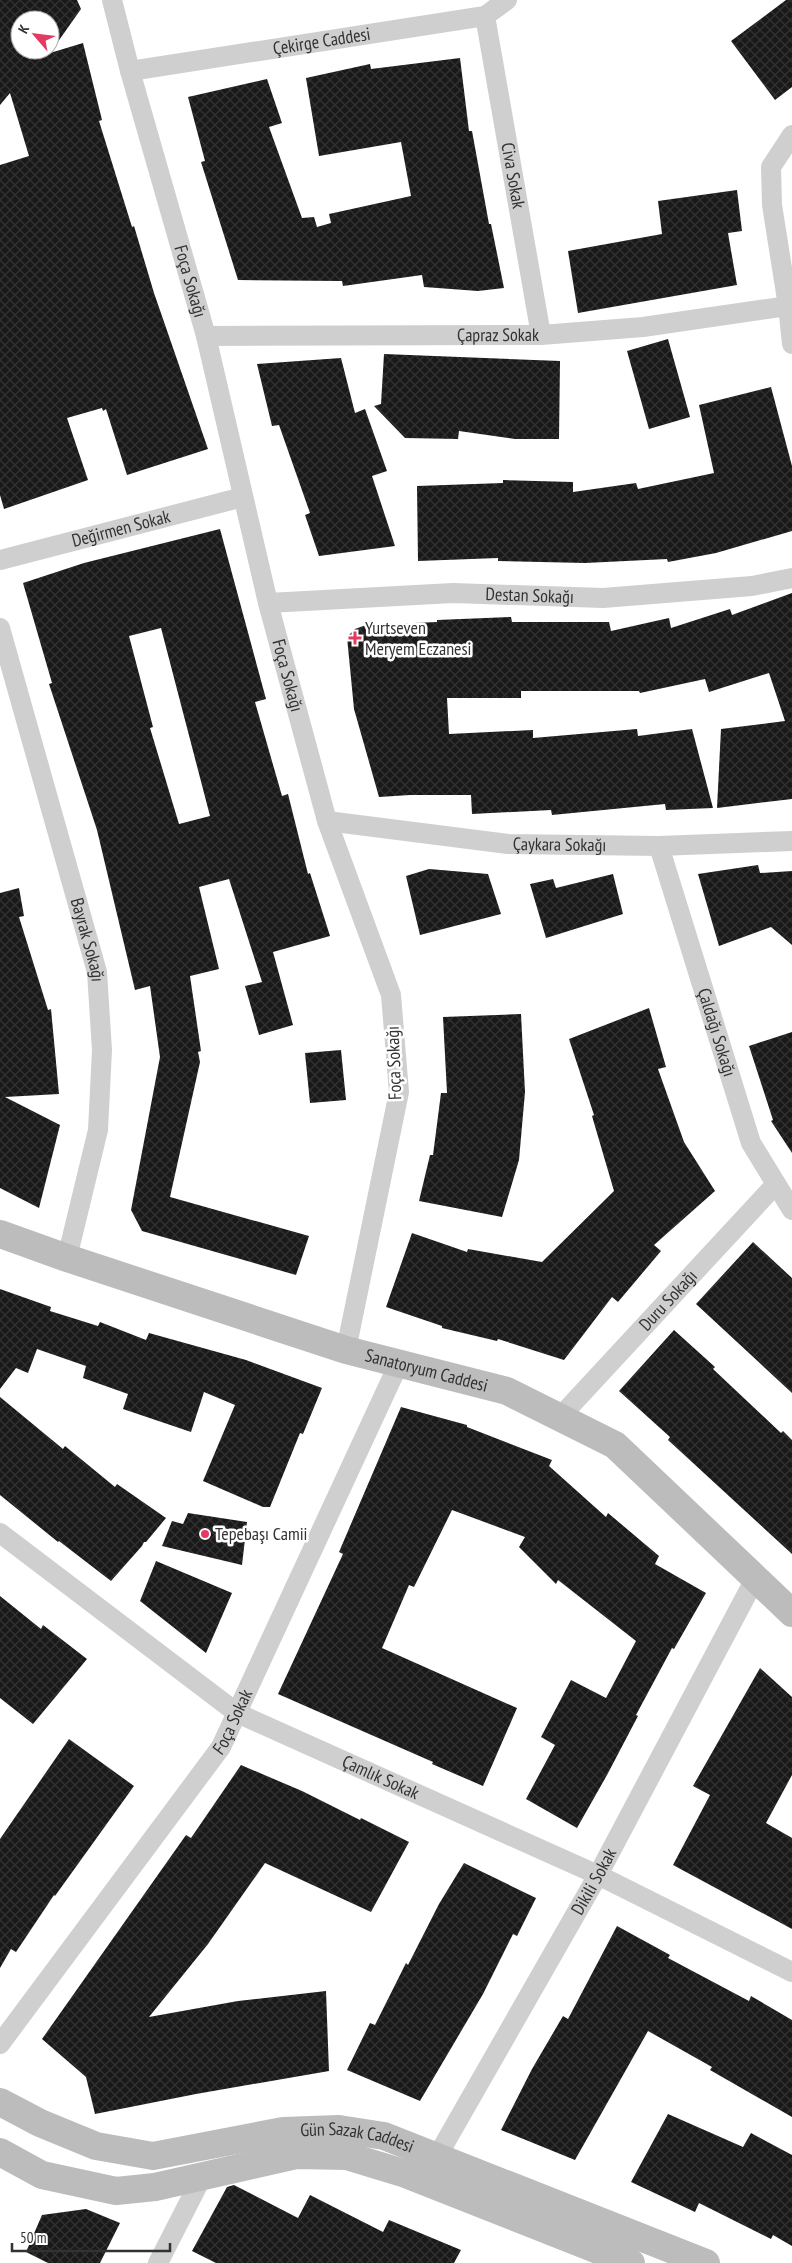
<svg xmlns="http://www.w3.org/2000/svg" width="792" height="2263" viewBox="0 0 792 2263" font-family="'PT Sans Narrow',sans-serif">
	<defs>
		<pattern id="building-cross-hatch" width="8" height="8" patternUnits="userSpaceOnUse" patternTransform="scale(1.25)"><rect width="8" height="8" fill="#191919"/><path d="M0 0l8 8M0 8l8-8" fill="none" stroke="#323232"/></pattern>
	</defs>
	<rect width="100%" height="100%" fill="#fff"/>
	<path fill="url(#building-cross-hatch)" fill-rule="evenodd" d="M 0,0 L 77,0 L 81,9 L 50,53 L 83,43 L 102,120 L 99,121 L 132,227 L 134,226 L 154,293 L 208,449 L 127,475 L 106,409 L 103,411 L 102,408 L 67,418 L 88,480 L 4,509 L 0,495 L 0,165 L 29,156 L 10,93 L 0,105 ZM 20,20 L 50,20 L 50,50 L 20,50 Z
		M 786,0 L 792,0 L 792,87 L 775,100 L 731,41 Z
		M 460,58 L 469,131 L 472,131 L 489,224 L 491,224 L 504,288 L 478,291 L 424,287 L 422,275 L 343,286 L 342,281 L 238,280 L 201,162 L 205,161 L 188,97 L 267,79 L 282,123 L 269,127 L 302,218 L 314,217 L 317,227 L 331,223 L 329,214 L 411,196 L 401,142 L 319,156 L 306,78 L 370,64 L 371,69 Z
		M 737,190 L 742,231 L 728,233 L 737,285 L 578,313 L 568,251 L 662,234 L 658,201 Z
		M 668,339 L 690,417 L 649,429 L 627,351 Z
		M 384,354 L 560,361 L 559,439 L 515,439 L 459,431 L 458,439 L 405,438 L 374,406 L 381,404 Z
		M 341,358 L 355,413 L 365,409 L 387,471 L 372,476 L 395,546 L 319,556 L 305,515 L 310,513 L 279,425 L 272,426 L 257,364 Z
		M 771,387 L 792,466 L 792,531 L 716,553 L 668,562 L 667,559 L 585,563 L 498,561 L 498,558 L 418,561 L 417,486 L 503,483 L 503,480 L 573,482 L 573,492 L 636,483 L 638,489 L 714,473 L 699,405 Z
		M 220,529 L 266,699 L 255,702 L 282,796 L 288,794 L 308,874 L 310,873 L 330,936 L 273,952 L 293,1025 L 259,1035 L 245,986 L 262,982 L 229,879 L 199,887 L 219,969 L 190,976 L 201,1051 L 198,1052 L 200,1062 L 170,1197 L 309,1236 L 296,1275 L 142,1231 L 131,1210 L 160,1057 L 150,986 L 135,990 L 97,830 L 49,684 L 52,683 L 23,583 L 84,563 ZM 161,628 L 210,816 L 179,824 L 150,728 L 153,727 L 129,636 Z
		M 792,593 L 792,799 L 717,808 L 721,729 L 785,721 L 769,673 L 709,692 L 705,679 L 640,693 L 639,691 L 521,691 L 521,698 L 447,698 L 449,734 L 533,730 L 533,738 L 637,729 L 638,736 L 692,729 L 713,808 L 666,810 L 665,804 L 552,815 L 551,810 L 472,814 L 471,795 L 410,795 L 379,797 L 354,709 L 347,637 L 355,629 L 366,625 L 437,622 L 437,620 L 511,617 L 512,622 L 609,622 L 611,631 L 669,618 L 671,628 L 730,609 L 732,615 Z
		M 758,865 L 760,873 L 792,871 L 792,945 L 771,927 L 719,946 L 698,874 Z
		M 429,869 L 488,874 L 501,914 L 420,935 L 406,876 Z
		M 613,874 L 623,914 L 546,938 L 530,884 L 553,879 L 556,888 Z
		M 19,888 L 24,916 L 19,917 L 48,1010 L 51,1009 L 59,1094 L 5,1097 L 60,1125 L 39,1208 L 0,1188 L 0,893 Z
		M 649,1008 L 666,1067 L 658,1069 L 684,1142 L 715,1191 L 654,1245 L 661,1251 L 618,1302 L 612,1297 L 564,1360 L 498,1339 L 497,1341 L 442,1328 L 442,1326 L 386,1307 L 412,1233 L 467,1252 L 468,1249 L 542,1262 L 614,1191 L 592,1116 L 594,1115 L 569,1039 Z
		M 521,1014 L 525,1092 L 519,1160 L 502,1217 L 419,1201 L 430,1155 L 433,1155 L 441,1093 L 447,1093 L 443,1017 Z
		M 792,1032 L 792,1153 L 771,1121 L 773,1120 L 749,1046 Z
		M 341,1050 L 346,1100 L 310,1103 L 305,1053 Z
		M 753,1242 L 792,1278 L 792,1393 L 696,1304 Z
		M 0,1289 L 51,1307 L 50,1311 L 98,1326 L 100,1322 L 146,1340 L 149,1333 L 246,1360 L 322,1388 L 303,1434 L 300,1433 L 270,1507 L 263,1507 L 203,1481 L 235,1405 L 204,1392 L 191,1432 L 123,1409 L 128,1394 L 83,1378 L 86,1366 L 37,1349 L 28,1373 L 16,1368 L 0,1389 Z
		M 674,1330 L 715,1367 L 713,1369 L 781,1433 L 783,1431 L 792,1440 L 792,1554 L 668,1440 L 670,1437 L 619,1391 Z
		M 0,1397 L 63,1449 L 65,1446 L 115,1487 L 117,1484 L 166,1518 L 146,1542 L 144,1542 L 142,1546 L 111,1581 L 59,1541 L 58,1542 L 0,1495 Z
		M 401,1407 L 467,1425 L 467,1427 L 552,1460 L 549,1466 L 606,1517 L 608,1513 L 659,1556 L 655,1564 L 706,1593 L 674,1649 L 672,1648 L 636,1715 L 638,1716 L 607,1775 L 577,1828 L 526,1799 L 555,1745 L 541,1737 L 571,1680 L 606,1698 L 636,1641 L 558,1580 L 556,1584 L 519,1547 L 525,1537 L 452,1510 L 414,1587 L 409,1585 L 382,1648 L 517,1708 L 483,1786 L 432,1764 L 433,1762 L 278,1694 L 343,1554 L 339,1552 Z
		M 188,1513 L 247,1522 L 242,1565 L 162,1546 L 172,1521 L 183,1524 Z
		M 156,1561 L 232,1593 L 206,1653 L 140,1601 Z
		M 0,1596 L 41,1629 L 43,1625 L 87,1659 L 33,1724 L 0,1698 Z
		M 760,1668 L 792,1697 L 792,1775 L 766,1823 L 792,1838 L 792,1929 L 673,1865 L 710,1795 L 693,1786 Z
		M 69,1739 L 134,1786 L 55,1896 L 54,1895 L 16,1952 L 11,1949 L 0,1968 L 0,1839 Z
		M 241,1765 L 302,1791 L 360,1820 L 361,1818 L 409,1842 L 371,1912 L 265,1863 L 208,1944 L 149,2017 L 238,2001 L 326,1991 L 329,2071 L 196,2094 L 95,2114 L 86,2077 L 42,2039 L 186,1835 L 191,1838 Z
		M 464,1863 L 536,1898 L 517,1936 L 513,1934 L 483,1994 L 420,2101 L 347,2070 L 370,2023 L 375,2025 L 406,1963 L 408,1965 L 439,1904 Z
		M 617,1926 L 670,1955 L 668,1958 L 749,2001 L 751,1996 L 792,2020 L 792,2117 L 710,2070 L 712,2067 L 648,2031 L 575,2160 L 501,2130 L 532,2069 L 563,2016 L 568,2019 Z
		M 668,2114 L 743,2147 L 751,2133 L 792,2155 L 792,2246 L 773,2235 L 771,2239 L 699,2203 L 695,2212 L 631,2182 Z
		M 234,2185 L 298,2218 L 310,2195 L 383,2232 L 389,2220 L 461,2250 L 454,2263 L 216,2263 L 192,2251 L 227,2187 Z
		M 86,2209 L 120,2223 L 100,2263 L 48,2263 L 26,2252 L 42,2215 Z"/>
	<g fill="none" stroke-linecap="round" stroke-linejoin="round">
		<g stroke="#cfcfcf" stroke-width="20">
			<path id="s1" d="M 112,0 L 130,71 L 206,336 L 268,603 L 327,821 L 391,995 L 399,1092 L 346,1350"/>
			<path id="s2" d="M 485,16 L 541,335"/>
			<path id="s3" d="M 130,71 L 485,16 L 507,0"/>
			<path d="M 792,135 L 771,167 L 772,205 L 788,306 L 792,344"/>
			<path id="s4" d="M 206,336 L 541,335 L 643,327 L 788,306"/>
			<path id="s5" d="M 0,560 L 243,497"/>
			<path id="s6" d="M 268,603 L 453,593 L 603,598 L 752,586 L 792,578"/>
			<path id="s7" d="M 0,628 L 97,972 L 102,1050 L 98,1130 L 67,1258"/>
			<path id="s8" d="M 327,821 L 508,844 L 659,846 L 792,841"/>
			<path id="s9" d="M 659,846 L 751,1143 L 792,1210"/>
			<path id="s10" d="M 560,1417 L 776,1184"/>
			<path id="s11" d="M 0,1533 L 237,1713 L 598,1875 L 792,1972"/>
			<path id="s12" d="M 0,2044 L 221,1747 L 399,1363"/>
			<path id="s13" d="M 430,2169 L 598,1875 L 756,1577"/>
			<path d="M 158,2263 L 202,2177"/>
		</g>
		<g stroke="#bcbcbc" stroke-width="28">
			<path id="s14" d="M 0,1234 L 67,1258 L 346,1350 L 507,1391 L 615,1445 L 792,1613"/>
			<path id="s15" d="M 0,2102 L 40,2123 L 96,2146 L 153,2156 L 283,2131 L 339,2129 L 384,2136 L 706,2263"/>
			<path d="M 0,2152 L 42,2175 L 116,2191 L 155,2187 L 296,2155 L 347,2156 L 403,2173 L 631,2263"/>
		</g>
	</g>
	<g fill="#e43961" stroke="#fff" stroke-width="2">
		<path d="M352.5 630.5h5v5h5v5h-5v5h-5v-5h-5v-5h5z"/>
		<circle cx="205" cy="1534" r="5"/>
	</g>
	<g text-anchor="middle" stroke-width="5" stroke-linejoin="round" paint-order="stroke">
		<g font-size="18" fill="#323232" stroke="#fff">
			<text dy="6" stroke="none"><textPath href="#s3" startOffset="194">Çekirge Caddesi</textPath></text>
			<text dy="6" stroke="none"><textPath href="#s2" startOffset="162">Civa Sokak</textPath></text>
			<text dy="6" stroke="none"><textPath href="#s1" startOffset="292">Foça Sokağı</textPath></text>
			<text dy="6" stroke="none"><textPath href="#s4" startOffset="292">Çapraz Sokak</textPath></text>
			<text dy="6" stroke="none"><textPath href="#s5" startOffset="125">Değirmen Sokak</textPath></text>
			<text dy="6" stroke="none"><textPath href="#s6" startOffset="262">Destan Sokağı</textPath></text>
			<text dy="6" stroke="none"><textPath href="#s1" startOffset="698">Foça Sokağı</textPath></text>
			<text dy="6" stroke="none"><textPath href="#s8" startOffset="234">Çaykara Sokağı</textPath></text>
			<text dy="6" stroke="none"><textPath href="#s7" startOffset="324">Bayrak Sokağı</textPath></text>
			<text dy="6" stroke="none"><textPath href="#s9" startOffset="195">Çaldağı Sokağı</textPath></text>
			<text transform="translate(394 1063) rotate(-92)" y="6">Foça Sokağı</text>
			<text dy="6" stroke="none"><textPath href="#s10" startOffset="159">Duru Sokağı</textPath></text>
			<text dy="6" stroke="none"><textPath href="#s14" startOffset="448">Sanatoryum Caddesi</textPath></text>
			<text dy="6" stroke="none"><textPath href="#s12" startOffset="398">Foça Sokak</textPath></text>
			<text dy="6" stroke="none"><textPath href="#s11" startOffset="455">Çamlık Sokak</textPath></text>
			<text dy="6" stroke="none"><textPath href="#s13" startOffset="331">Dikili Sokak</textPath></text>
			<text dy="6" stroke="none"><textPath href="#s15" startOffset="371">Gün Sazak Caddesi</textPath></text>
		</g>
		<g font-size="18" fill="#323232" stroke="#fff" text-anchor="start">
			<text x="365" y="634">Yurtseven<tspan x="365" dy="21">Meryem Eczanesi</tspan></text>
			<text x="215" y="1540">Tepebaşı Camii</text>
		</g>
	</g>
	<g transform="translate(35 35) rotate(298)"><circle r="24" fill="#ffffff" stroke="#adadad"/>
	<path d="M0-4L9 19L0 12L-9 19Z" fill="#e43961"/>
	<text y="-8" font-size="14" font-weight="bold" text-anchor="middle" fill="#323232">K</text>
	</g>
	<path d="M12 2243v8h158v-8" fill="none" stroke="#323232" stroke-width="2.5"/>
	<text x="20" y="2243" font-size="15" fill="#323232" stroke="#ffffff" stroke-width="4" paint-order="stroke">50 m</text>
</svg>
